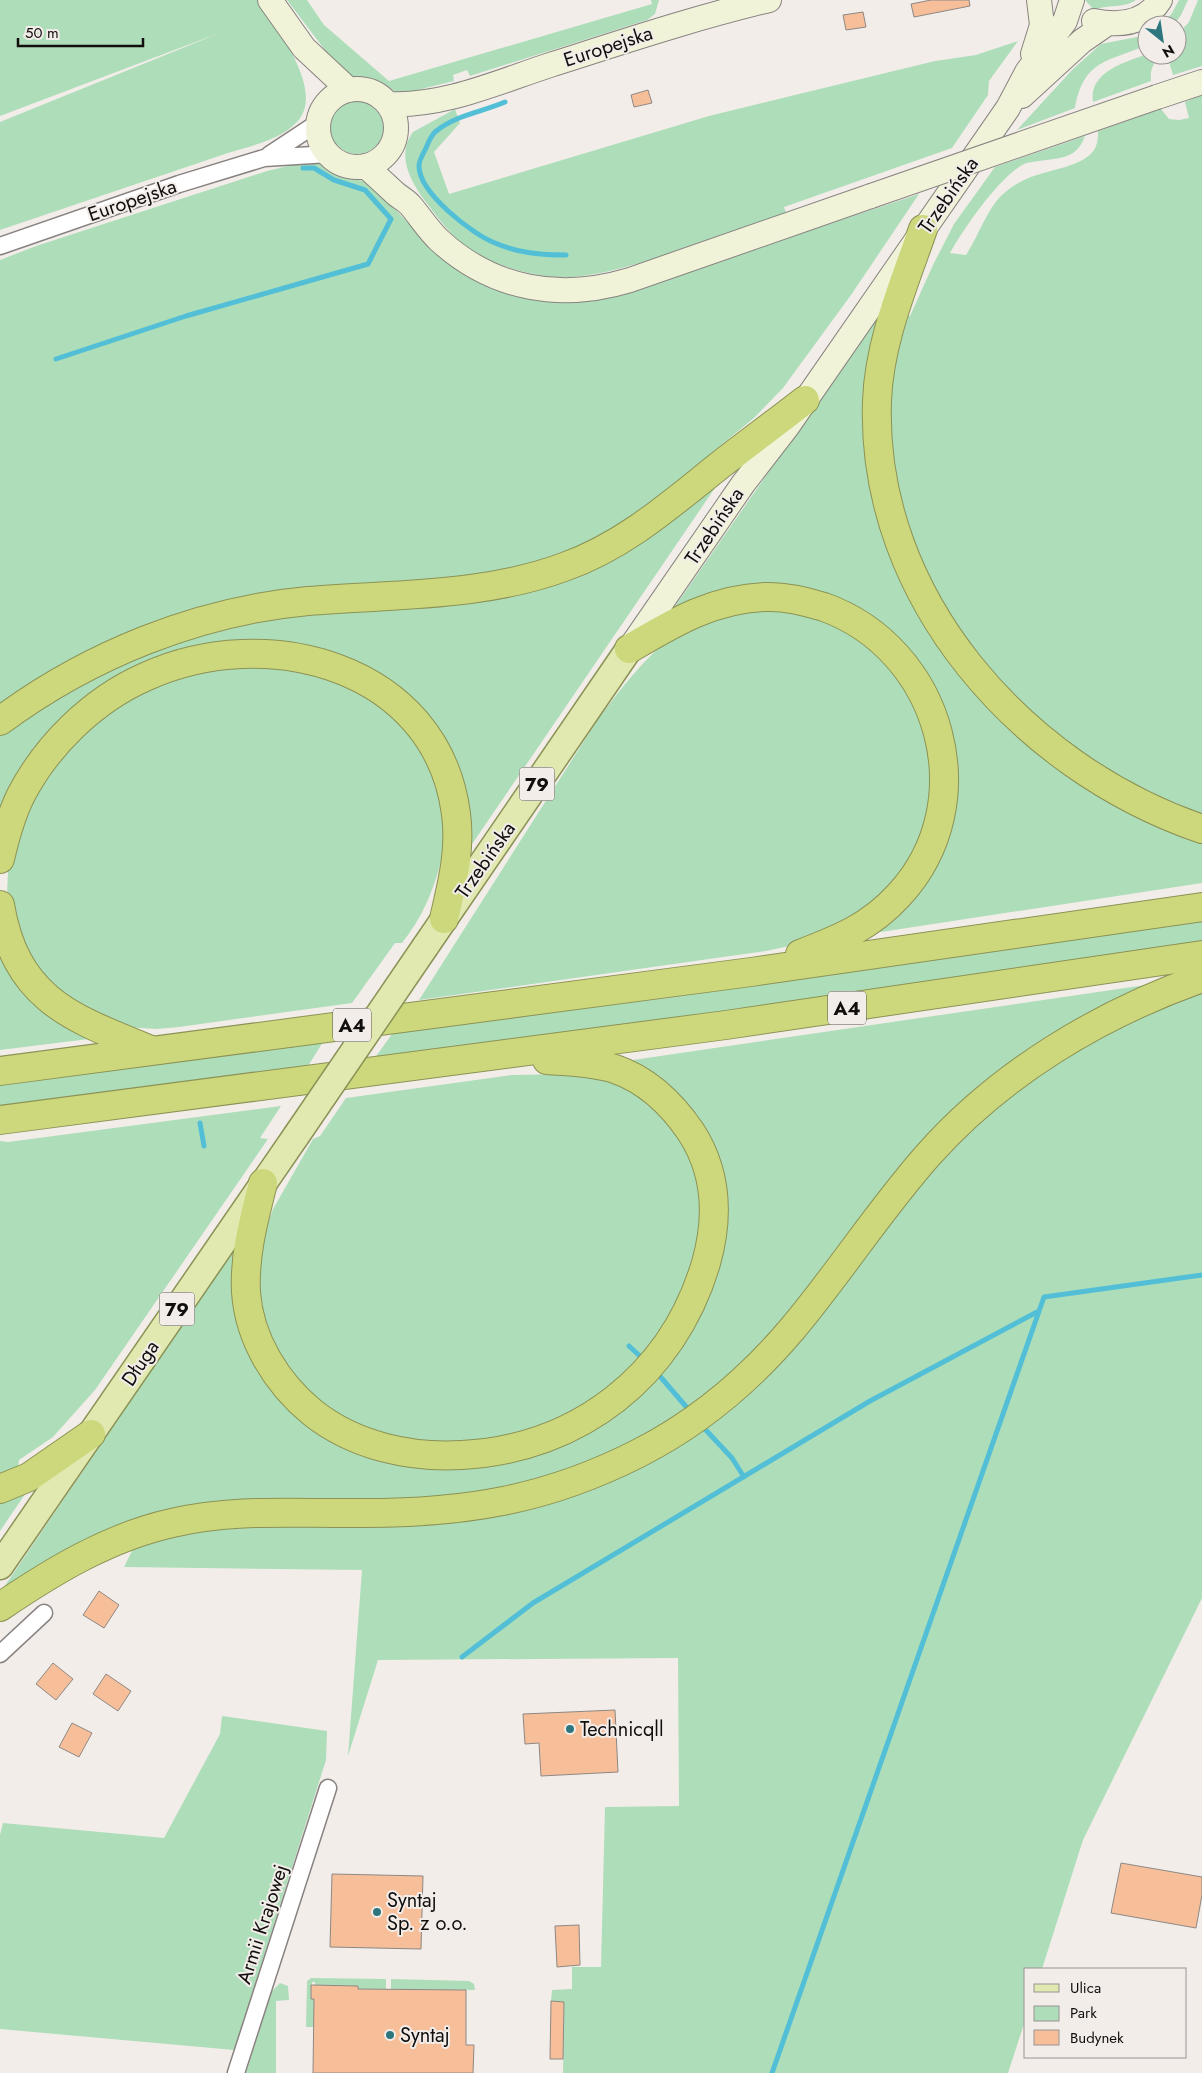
<svg xmlns="http://www.w3.org/2000/svg" width="1202" height="2073" viewBox="0 0 1202 2073" font-family="Jost,sans-serif">
	<rect width="100%" height="100%" fill="#f3edea"/>
	<path fill="#aedeb9" d="M 0,0 L 258,0 C 276,27 325,90 298,121 C 281,140 251,146 228,153 L 0,230 L 0,122 L 222,32 L 0,116 Z
		M 287,0 L 307,0 L 324,25 L 389,81 L 652,4 L 651,0 L 659,0 L 655,14 L 647,20 L 470,76 L 467,70 L 453,75 L 454,81 L 405,93 L 396,92 L 378,82 L 351,76 L 334,62 Z
		M 1085,0 L 1136,0 C 1123,9 1108,4 1094,10 Z
		M 1179,0 L 1188,0 L 1181,15 L 1174,25 L 1162,25 L 1172,13 Z
		M 1198,0 L 1202,0 L 1202,66 L 1173,75 L 1167,55 L 1177,55 L 1177,35 L 1189,22 Z
		M 1147,35 L 1147,45 C 1108,62 1084,59 1075,108 L 1017,130 L 1072,70 L 1101,44 Z
		M 1018,41 L 989,81 L 988,95 L 952,148 L 784,207 L 786,213 C 739,230 691,249 643,262 C 619,269 597,275 572,277 C 545,279 509,270 484,258 C 459,247 441,222 425,201 C 410,181 396,155 413,132 L 455,109 L 460,123 L 434,152 L 449,194 L 709,116 L 935,61 L 976,55 Z
		M 1147,54 L 1162,55 C 1153,62 1150,70 1151,81 L 1093,102 C 1088,72 1126,62 1147,54 Z
		M 1202,95 L 1202,820 L 1070,752 L 987,669 L 943,611 L 895,496 L 888,399 L 904,314 L 910,316 L 933,265 L 954,224 L 995,167 L 1085,136 C 1077,159 1060,158 1039,161 C 1034,162 1028,162 1024,164 C 999,177 964,228 950,253 L 966,255 C 978,237 987,209 1002,195 C 1010,187 1021,181 1031,177 C 1049,170 1084,166 1094,150 C 1098,144 1098,137 1098,131 L 1161,109 L 1169,119 L 1179,120 L 1189,118 L 1185,102 Z
		M330 127a27 27 0 1 1 54 0a27 27 0 1 1-54 0Z
		M 311,162 L 323,165 L 334,173 L 349,178 L 369,182 L 421,236 L 502,290 L 676,275 L 919,194 L 851,295 L 783,388 L 754,418 L 709,455 L 712,460 L 619,533 L 508,575 L 283,594 L 0,710 L 0,260 L 36,246 L 267,171 L 296,164 Z
		M 892,295 L 870,461 L 974,683 L 1202,837 L 1202,883 L 868,934 L 898,911 L 954,755 L 843,605 L 671,612 Z
		M 719,482 L 468,850 L 450,752 L 437,729 L 418,705 L 398,687 L 379,676 L 334,656 L 118,683 L 0,828 L 0,731 L 73,683 L 236,620 L 509,589 Z
		M 748,606 L 810,612 L 885,655 L 919,707 L 935,789 L 921,845 L 886,896 L 817,940 L 766,951 L 419,1000 L 598,719 C 623,687 650,648 686,629 C 705,619 728,614 748,606 Z
		M 215,665 L 300,666 L 391,707 L 441,785 L 448,862 L 441,861 C 433,892 422,918 402,943 L 395,943 L 352,1003 L 179,1027 L 157,1029 L 123,1027 L 79,1010 L 35,971 L 7,896 L 8,869 L 21,816 L 71,741 L 129,696 Z
		M 1202,916 L 1202,944 L 749,1009 L 374,1059 L 395,1030 Z
		M 0,942 L 97,1038 L 0,1050 Z
		M 1166,982 L 1041,1046 L 799,1307 L 706,1400 L 589,1467 L 480,1497 L 247,1502 L 0,1593 L 237,1244 L 270,1386 L 285,1406 L 309,1426 L 438,1468 L 486,1466 L 526,1458 L 558,1447 L 649,1384 L 723,1193 L 626,1061 Z
		M 1202,989 L 1202,1598 L 1083,1840 L 1042,1969 L 1026,1969 L 1026,2018 L 1008,2073 L 563,2073 L 564,2002 L 551,2001 L 552,1990 L 572,1989 L 572,1967 L 601,1967 L 605,1807 L 679,1806 L 678,1658 L 378,1660 L 348,1756 L 362,1570 L 124,1567 L 137,1541 L 212,1525 L 440,1521 L 655,1457 L 993,1106 L 1102,1033 Z
		M 323,1042 L 308,1066 L 0,1107 L 0,1083 Z
		M 570,1074 L 605,1078 L 626,1087 L 663,1114 L 679,1133 L 691,1159 L 699,1183 L 702,1209 L 700,1232 L 691,1268 L 679,1301 L 663,1331 L 620,1382 L 565,1418 L 488,1443 L 409,1442 L 344,1421 L 300,1390 L 277,1355 L 263,1323 L 256,1274 L 265,1232 L 273,1209 L 313,1139 L 320,1136 L 346,1098 L 512,1075 Z
		M 281,1106 L 260,1138 L 268,1139 L 95,1390 L 53,1437 L 19,1460 L 18,1469 L 0,1477 L 0,1141 L 8,1142 Z
		M 28,1490 L 0,1531 L 0,1502 Z
		M 222,1716 L 327,1731 L 326,1760 L 234,2050 L 0,2029 L 0,1835 L 3,1823 L 164,1838 L 220,1734 Z
		M 311,1978 L 386,1979 L 386,1989 L 358,1989 L 358,1986 L 315,1985 L 315,1982 L 312,1982 L 311,1999 L 314,1999 L 314,2027 L 306,2027 L 307,1981 Z
		M 391,1979 L 469,1981 L 474,1984 L 475,1990 L 391,1989 Z
		M 280,1983 L 288,1986 L 289,2000 L 276,2001 L 276,2073 L 246,2073 L 272,1991 Z"/>
	<g fill="none" stroke-linecap="round" stroke-linejoin="round">
		<path stroke="#53bfd6" stroke-width="5" d="M 505,102 C 482,112 455,115 435,132 C 431,136 428,143 426,148 C 423,154 419,160 419,166 C 419,193 472,234 495,243 C 518,253 541,255 566,255
			M 56,359 L 186,316 L 368,264 L 391,219 L 365,190 L 334,180 L 314,168 L 303,168
			M 200,1123 L 204,1146
			M 629,1346 L 642,1358
			M 658,1374 L 689,1410
			M 703,1427 L 732,1458 L 744,1477
			M 462,1657 L 533,1603 L 870,1401 L 1037,1312
			M 772,2073 L 1044,1297 L 1202,1275"/>
	</g>
	<path fill="#f7bf99" stroke="#8d8885" d="M 931,0 L 969,0 L 970,6 L 914,17 L 911,4 Z
		M 863,12 L 866,27 L 846,30 L 843,15 Z
		M 648,90 L 652,103 L 634,107 L 631,95 Z
		M 99,1591 L 119,1605 L 104,1628 L 83,1615 Z
		M 53,1663 L 73,1679 L 56,1700 L 36,1684 Z
		M 106,1674 L 131,1691 L 118,1711 L 93,1694 Z
		M 615,1710 L 618,1772 L 541,1776 L 539,1743 L 525,1744 L 523,1714 Z
		M 72,1723 L 92,1733 L 79,1757 L 59,1747 Z
		M 1121,1863 L 1202,1877 L 1202,1895 L 1196,1928 L 1111,1913 Z
		M 332,1874 L 423,1876 L 421,1949 L 330,1947 Z
		M 579,1925 L 580,1965 L 557,1967 L 555,1926 Z
		M 311,1985 L 358,1986 L 358,1989 L 466,1990 L 466,2045 L 474,2045 L 473,2073 L 313,2073 L 314,1999 L 311,1999 Z
		M 551,2001 L 564,2002 L 563,2059 L 550,2059 Z"/>
	<g fill="none" stroke-linecap="round" stroke-linejoin="round">
		<g stroke="#888380" stroke-width="19">
			<path id="street" d="M 269,155 L 319,122
				M 0,246 L 179,184 L 264,158 L 329,154
				M 0,1654 L 44,1613
				M 236,2073 L 328,1788"/>
		</g>
		<g stroke="#888380" stroke-width="26">
			<path id="secondary" d="M 270,0 L 304,48 L 349,90
				M 1094,21 C 1119,26 1145,24 1160,0
				M 1033,54 L 1042,25 L 1039,0
				M318 128a39 39 0 1 1 78 0a39 39 0 1 1-78 0Z
				M 1022,96 L 1082,41 L 1108,23
				M 1157,97 L 1202,82
				M 388,104 C 443,107 498,82 550,65 C 622,42 694,18 769,0
				M 365,166 C 376,175 386,185 396,194 C 401,198 407,201 411,206 C 421,218 429,231 440,241 C 494,290 561,301 630,280 L 871,196
				M 630,648 L 743,484 L 787,427 L 1008,108 L 1027,72 L 1065,21 L 1072,0"/>
		</g>
		<g stroke="#8b9255" stroke-width="29">
			<path id="primary" d="M 425,947 L 629,649
				M 0,1566 L 296,1136"/>
		</g>
		<g stroke="#8b9255" stroke-width="30">
			<path id="highway" d="M 923,229 C 904,284 879,342 877,401 C 870,598 1023,768 1202,829
				M 629,649 C 673,623 712,599 765,597 C 785,596 805,601 824,607 C 941,649 985,802 899,895 C 870,927 839,939 800,954
				M 0,721 C 89,655 198,611 308,601 C 394,594 483,597 564,567 C 624,546 671,504 720,465 C 748,443 777,422 805,400
				M 0,859 C 5,837 11,815 21,795 C 47,745 93,700 145,677 C 266,621 437,666 456,814 C 461,850 452,884 444,919
				M 0,905 C 16,1000 72,1018 151,1050
				M 0,1071 L 751,972 L 1202,907
				M 0,1120 L 726,1025 L 1202,955
				M 263,1183 C 254,1219 244,1255 246,1292 C 249,1339 277,1384 313,1413 C 355,1446 410,1458 462,1455 C 579,1449 673,1375 706,1263 C 719,1217 717,1172 691,1132 C 672,1104 647,1080 615,1069 C 593,1062 570,1062 547,1060
				M 0,1489 L 29,1477 L 91,1434
				M 0,1607 C 53,1571 109,1537 172,1523 C 235,1508 299,1514 364,1513 C 465,1513 547,1500 639,1453 C 698,1423 750,1379 793,1328 C 840,1272 880,1209 929,1154 C 1001,1073 1100,1014 1202,978"/>
		</g>
		<use href="#street" stroke="#fff" stroke-width="16"/>
		<use href="#secondary" stroke="#f0f3d8" stroke-width="24"/>
		<use href="#primary" stroke="#e1e8b0" stroke-width="26"/>
		<use href="#highway" stroke="#cdd87c" stroke-width="28"/>
		<g stroke="#888380" stroke-width="26" stroke-linecap="butt">
			<path id="secondary-bridge" d="M 871,196 L 1157,97"/>
		</g>
		<g stroke="#8b9255" stroke-width="29" stroke-linecap="butt">
			<path id="primary-bridge" d="M 296,1136 L 425,947"/>
		</g>
		<use href="#secondary-bridge" stroke="#f0f3d8" stroke-width="24"/>
		<use href="#primary-bridge" stroke="#e1e8b0" stroke-width="26"/>
	</g>
	<g fill="#2d767d" stroke="#f3edea" stroke-width="2">
		<circle cx="570" cy="1729" r="5"/>
		<circle cx="377" cy="1912" r="5"/>
		<circle cx="390" cy="2035" r="5"/>
	</g>
	<g text-anchor="middle" stroke-width="4" stroke-linejoin="round" paint-order="stroke">
		<g fill="#f3edea" stroke="#54524f" stroke-width="1">
			<rect x="519.5" y="767.5" width="35" height="33" rx="4"/>
			<rect x="828" y="991.5" width="38" height="33" rx="4"/>
			<rect x="333" y="1008.5" width="38" height="33" rx="4"/>
			<rect x="159.5" y="1292.5" width="35" height="33" rx="4"/>
		</g>
		<g font-size="19" font-weight="bold" fill="#100f0d">
			<text x="537" y="791">79</text>
			<text x="847" y="1015">A4</text>
			<text x="352" y="1032">A4</text>
			<text x="177" y="1316">79</text>
		</g>
		<g font-size="20" fill="#100f0d" stroke="#f3edea">
			<text transform="translate(608 46) rotate(-18)" y="7">Europejska</text>
			<text transform="translate(948 195) rotate(-55)" y="7">Trzebińska</text>
			<text transform="translate(132 200) rotate(-19)" y="7">Europejska</text>
			<text transform="translate(714 526) rotate(-56)" y="7">Trzebińska</text>
			<text transform="translate(485 860) rotate(-55)" y="7">Trzebińska</text>
			<text transform="translate(140 1363) rotate(-56)" y="7">Długa</text>
			<text transform="translate(262 1924) rotate(-72)" y="7">Armii Krajowej</text>
		</g>
		<g font-size="20" fill="#100f0d" stroke="#f3edea" text-anchor="start">
			<text x="580" y="1736">Technicqll</text>
			<text x="387" y="1907">Syntaj<tspan x="387" dy="23">Sp. z o.o.</tspan></text>
			<text x="400" y="2042">Syntaj</text>
		</g>
	</g>
	<rect x="1024" y="1968" width="162" height="90" fill="#f3edea" stroke="#989492"/>
	<rect x="1034" y="1984" width="25" height="8" fill="#e1e8b0" stroke="#989492"/>
	<text x="1070" y="1993" font-size="15" fill="#100f0d">Ulica</text>
	<rect x="1034" y="2006" width="25" height="15" fill="#aedeb9" stroke="#989492"/>
	<text x="1070" y="2018" font-size="15" fill="#100f0d">Park</text>
	<rect x="1034" y="2030" width="25" height="15" fill="#f7bf99" stroke="#989492"/>
	<text x="1070" y="2043" font-size="15" fill="#100f0d">Budynek</text>
	<g transform="translate(1162 40) rotate(150)"><circle r="24" fill="#f3edea" stroke="#989492"/>
	<path d="M0-4L9 19L0 12L-9 19Z" fill="#2d767d"/>
	<text y="-8" font-size="14" font-weight="bold" text-anchor="middle" fill="#100f0d">N</text>
	</g>
	<path d="M18 38v8h125v-8" fill="none" stroke="#100f0d" stroke-width="2.5"/>
	<text x="25" y="38" font-size="15" fill="#100f0d" stroke="#f3edea" stroke-width="4" paint-order="stroke">50 m</text>
</svg>
